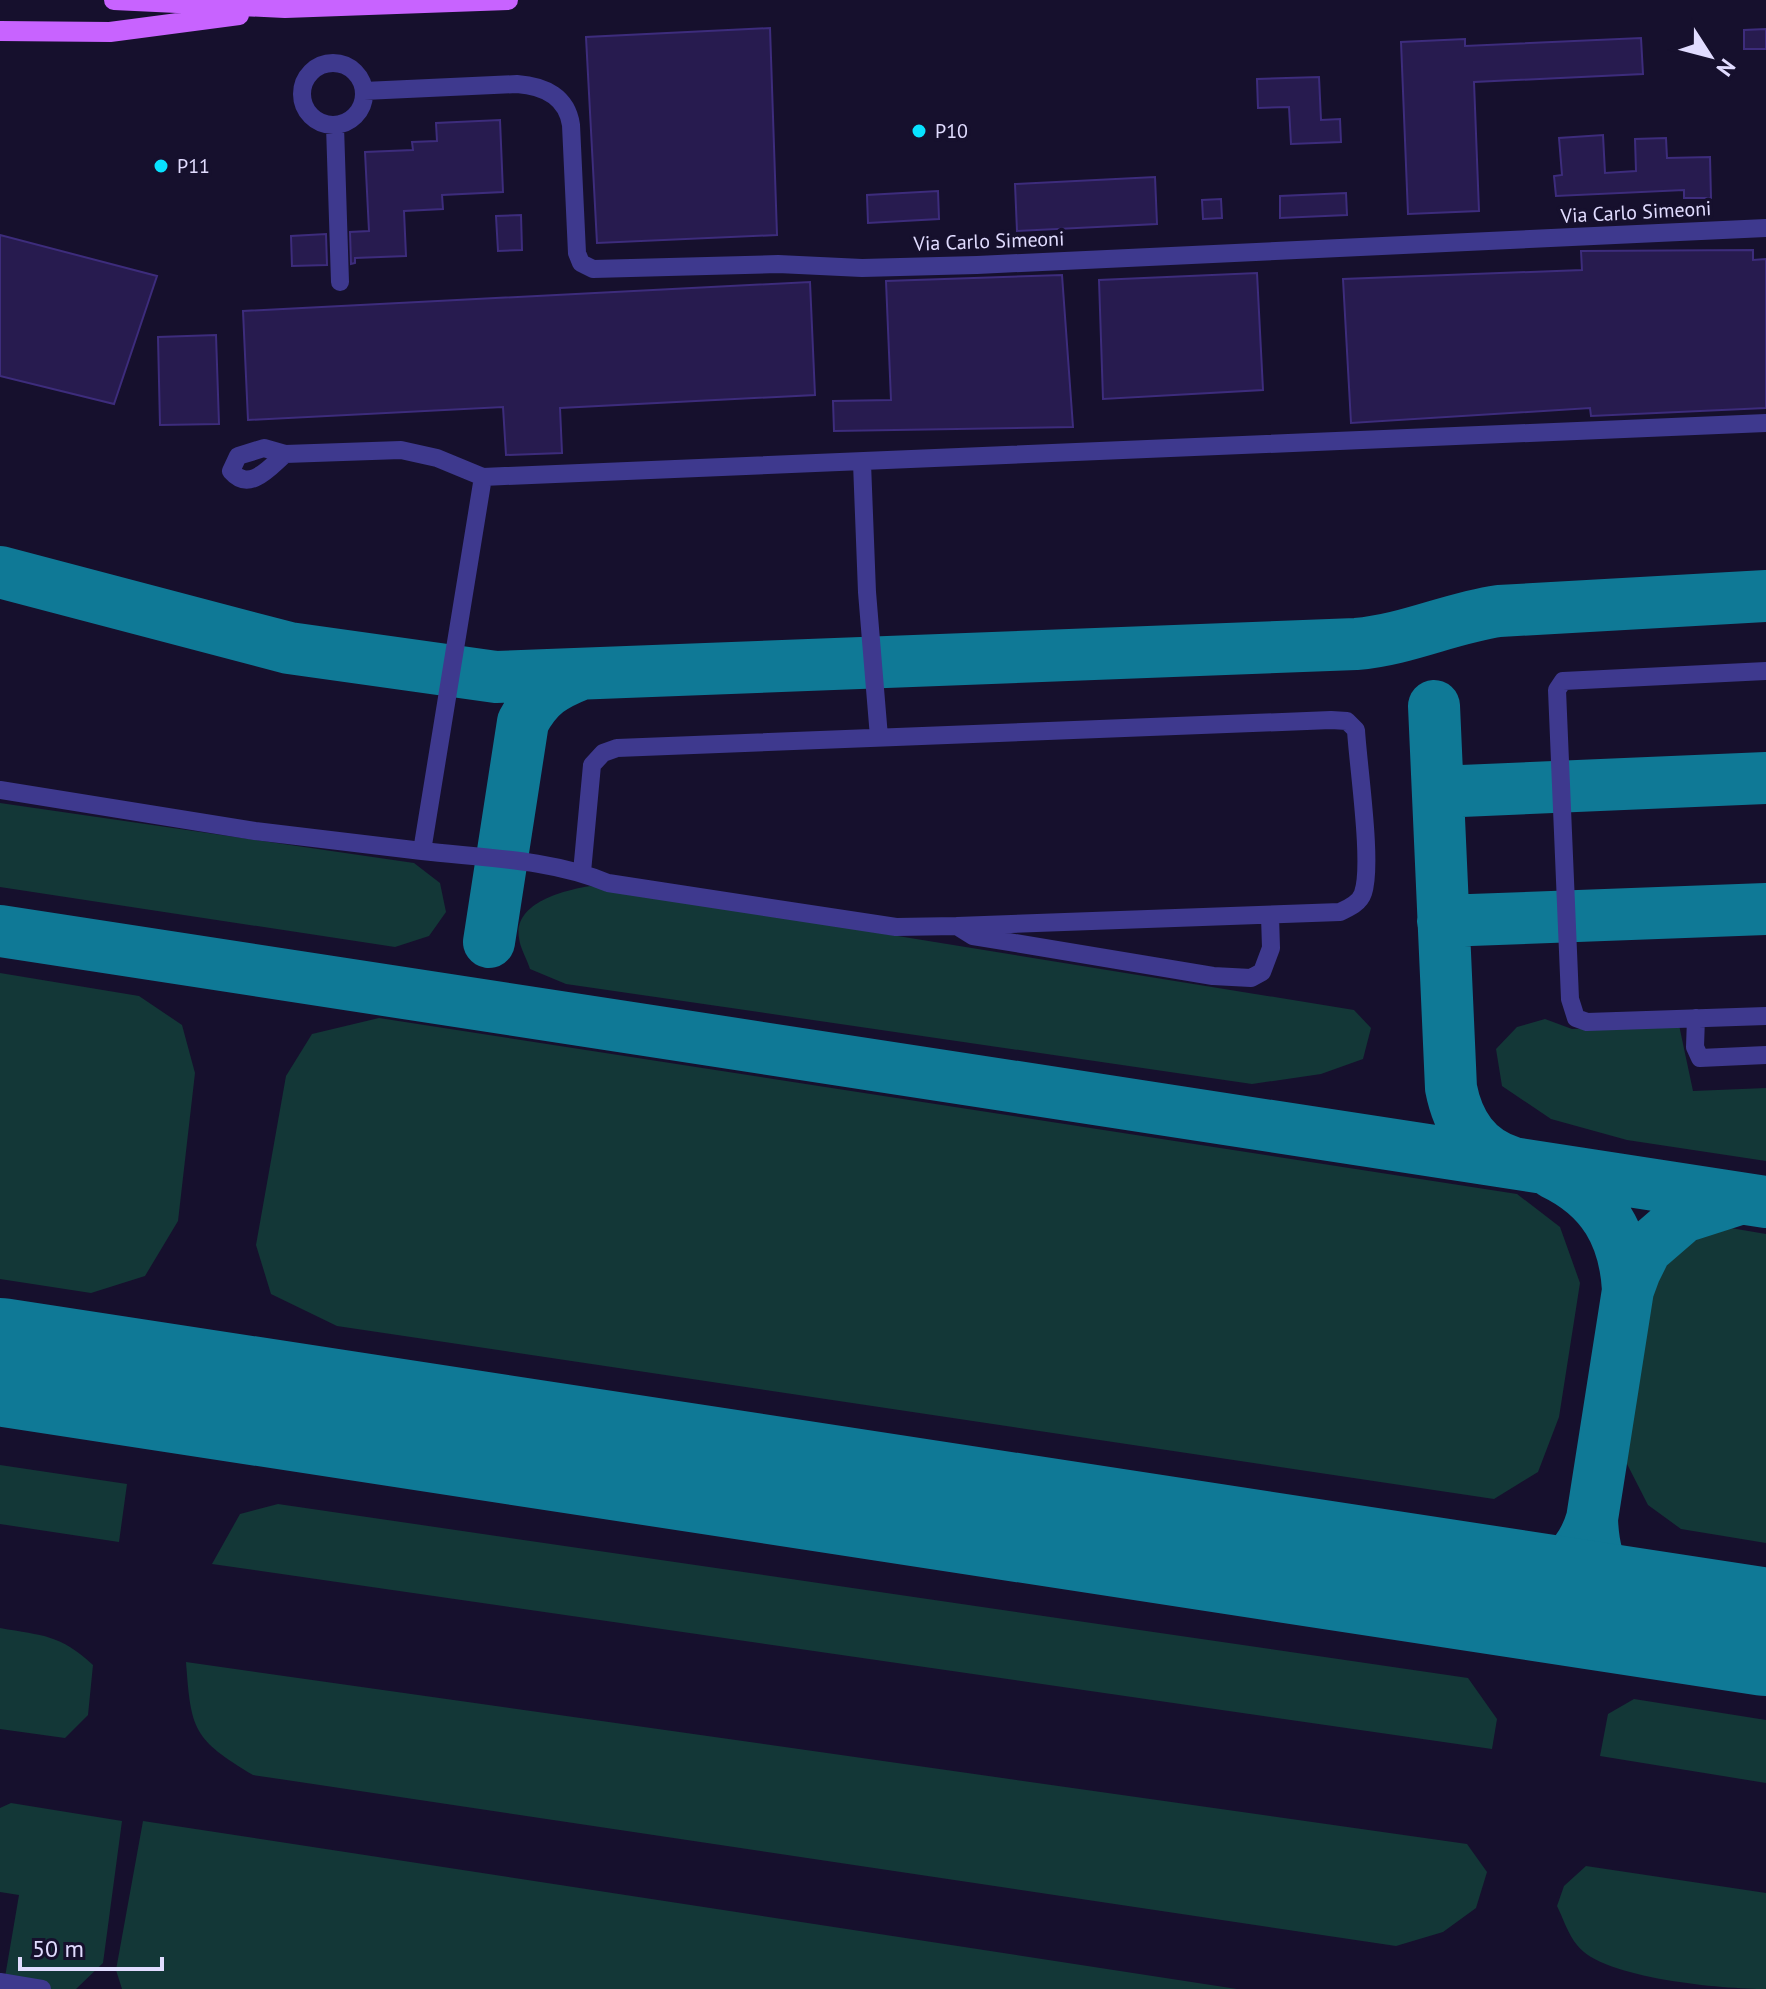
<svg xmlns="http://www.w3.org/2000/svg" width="1766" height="1989" viewBox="0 0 1766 1989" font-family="'PT Sans',sans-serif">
	<rect width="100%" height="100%" fill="#16102d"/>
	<path fill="#133737" d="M 0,803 L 414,863 L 440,883 L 446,912 L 429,936 L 395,947 L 0,887 Z
		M 590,886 L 1354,1010 L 1371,1028 L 1363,1059 L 1321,1074 L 1252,1084 L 566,984 L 530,969 C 527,959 520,948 519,938 C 513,902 566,890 590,886 Z
		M 0,973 L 139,996 L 182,1025 L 195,1073 L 178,1221 L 145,1276 L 91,1293 L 0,1279 Z
		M 379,1018 L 1517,1194 L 1560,1227 L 1580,1283 L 1559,1417 L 1538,1472 L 1494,1499 L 337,1326 L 271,1294 L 256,1245 L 286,1076 L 312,1034 Z
		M 1545,1019 L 1572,1029 L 1679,1025 L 1693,1091 L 1766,1088 L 1766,1161 L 1627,1140 L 1551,1119 L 1502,1086 L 1496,1049 L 1517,1027 Z
		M 1719,1226 L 1766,1234 L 1766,1543 L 1681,1529 L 1648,1505 L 1626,1462 L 1645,1299 L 1675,1253 Z
		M 0,1465 L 127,1484 L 119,1542 L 0,1524 Z
		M 278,1504 L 1468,1678 L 1497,1719 L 1492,1749 L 212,1564 L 240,1514 Z
		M 0,1628 C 44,1636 59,1634 93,1665 L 88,1715 L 65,1738 L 0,1729 Z
		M 186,1662 L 1467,1844 L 1487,1872 L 1476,1908 L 1443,1932 L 1396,1946 L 253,1775 C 193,1739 191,1730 186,1662 Z
		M 1634,1699 L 1766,1720 L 1766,1783 L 1600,1756 L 1608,1714 Z
		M 11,1803 L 122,1821 L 103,1963 L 76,1989 L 42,1989 L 4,1983 L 19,1895 L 0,1892 L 0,1808 Z
		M 143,1821 L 1237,1989 L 122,1989 L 116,1970 Z
		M 1586,1866 L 1766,1893 L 1766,1989 C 1724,1989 1602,1979 1577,1945 C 1568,1934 1563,1918 1557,1906 L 1564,1886 Z"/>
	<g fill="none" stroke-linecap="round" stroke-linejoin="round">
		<path stroke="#0f7996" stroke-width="52" d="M 0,572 L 289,648 L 496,677 L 1356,644 C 1406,640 1450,618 1499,611 L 1766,596
			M 1434,706 L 1451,1088 C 1458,1124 1476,1151 1511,1162
			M 1438,792 L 1766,778
			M 1443,921 L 1766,909
			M 0,931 L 1766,1202
			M 489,942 L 523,722 C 538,694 553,685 581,674
			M 1553,1173 C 1603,1197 1625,1236 1628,1290
			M 1490,1590 C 1538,1588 1578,1568 1592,1519
			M 1666,1617 C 1614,1596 1594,1577 1592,1519 L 1628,1290 L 1635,1271 L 1646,1249 L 1683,1217 L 1736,1200"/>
		<path stroke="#0f7996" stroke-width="128" d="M 0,1362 L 1766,1632"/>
	</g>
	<path fill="#271b4f" stroke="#3d2c7c" stroke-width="2" d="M 770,28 L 777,235 L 597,243 L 586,37 Z
		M 1766,29 L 1766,49 L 1744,49 L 1744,30 Z
		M 1641,38 L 1643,74 L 1474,82 L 1479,211 L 1408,214 L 1401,42 L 1465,39 L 1465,46 Z
		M 1319,77 L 1321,120 L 1340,119 L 1341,142 L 1291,144 L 1289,107 L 1258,108 L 1257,79 Z
		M 500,120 L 503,192 L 442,195 L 443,209 L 404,211 L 406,256 L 355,258 L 355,263 L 351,264 L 350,232 L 369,231 L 365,152 L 413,150 L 412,142 L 437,141 L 436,123 Z
		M 1603,135 L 1605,173 L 1636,171 L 1635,139 L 1666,138 L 1667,158 L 1710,157 L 1711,198 L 1684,198 L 1684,190 L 1556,196 L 1554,176 L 1562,175 L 1559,138 Z
		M 1155,177 L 1157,224 L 1017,231 L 1015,184 Z
		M 938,191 L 939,219 L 868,223 L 867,195 Z
		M 1346,193 L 1347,215 L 1280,218 L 1280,196 Z
		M 1221,199 L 1222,218 L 1203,219 L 1202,200 Z
		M 521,215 L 522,250 L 498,251 L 496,216 Z
		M 326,234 L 327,265 L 292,266 L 291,236 Z
		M 0,235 L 157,276 L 114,404 L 0,376 Z
		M 1753,250 L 1753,260 L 1766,259 L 1766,408 L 1591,416 L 1590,408 L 1351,423 L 1343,279 L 1582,270 L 1581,251 Z
		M 1257,273 L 1263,390 L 1103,399 L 1099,280 Z
		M 1062,275 L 1073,427 L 834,431 L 833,401 L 891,400 L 886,281 Z
		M 810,282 L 815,395 L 560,408 L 562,453 L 506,455 L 503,407 L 248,420 L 243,311 Z
		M 216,335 L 219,424 L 160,425 L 158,337 Z"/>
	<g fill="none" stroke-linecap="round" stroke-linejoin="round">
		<path stroke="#3e398e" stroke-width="18" d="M302 94a31 31 0 1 1 62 0a31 31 0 1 1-62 0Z
			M 364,91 L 517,84 C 545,86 567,97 571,125 L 577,253 L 581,263 L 593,269 L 778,264 L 862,268 L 977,265 L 1766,228
			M 335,126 L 340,282
			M 285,454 C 270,467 250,493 231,471 L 238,456 L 264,448 L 285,454 L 401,450 L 437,458 L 483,477 L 1766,423
			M 862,463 L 867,592 L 879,737
			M 1766,671 L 1563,681 L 1557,690 L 1570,999 L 1576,1018 L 1587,1022 L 1766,1016
			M 0,790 L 255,831 L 422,851 L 483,477
			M 422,851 C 484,858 551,859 608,883 L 896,927 L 957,926 L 973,936 L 1213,976 L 1251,978 L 1262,972 L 1271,948 L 1270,916
			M 582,872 L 592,765 L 603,753 L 617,748 L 1331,720 L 1347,721 L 1356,730 C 1358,766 1373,864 1363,893 C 1360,903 1349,908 1340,912 L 957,926
			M 1696,1018 L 1695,1047 L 1700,1058 L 1766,1055
			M 0,1982 L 42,1989"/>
		<path stroke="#c863ff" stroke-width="20" d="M 114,0 L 285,8 L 508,0
			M 0,31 L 110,32 L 239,15"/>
	</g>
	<g fill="#08e2ff" stroke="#16102d" stroke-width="3">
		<circle cx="919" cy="131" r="8"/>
		<circle cx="161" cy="166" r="8"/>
	</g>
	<g text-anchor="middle" stroke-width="7" stroke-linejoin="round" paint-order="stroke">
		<g font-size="20" fill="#e1dcff" stroke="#16102d" text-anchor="start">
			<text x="935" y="138">P10</text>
			<text x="177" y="173">P11</text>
		</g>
		<g font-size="20" fill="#e1dcff" stroke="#16102d">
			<text transform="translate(1636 212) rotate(-3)" y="7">Via Carlo Simeoni</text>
			<text transform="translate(989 241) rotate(-2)" y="7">Via Carlo Simeoni</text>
		</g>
	</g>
	<g transform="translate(1710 56) rotate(126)" stroke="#16102d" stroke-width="6" paint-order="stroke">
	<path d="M0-6L14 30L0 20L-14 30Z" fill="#e1dcff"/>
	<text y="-12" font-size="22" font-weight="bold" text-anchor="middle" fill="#e1dcff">N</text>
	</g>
	<path d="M20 1957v12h142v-12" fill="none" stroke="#e1dcff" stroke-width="4"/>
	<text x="32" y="1957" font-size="24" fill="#e1dcff" stroke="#16102d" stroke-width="6" paint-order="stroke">50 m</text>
</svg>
